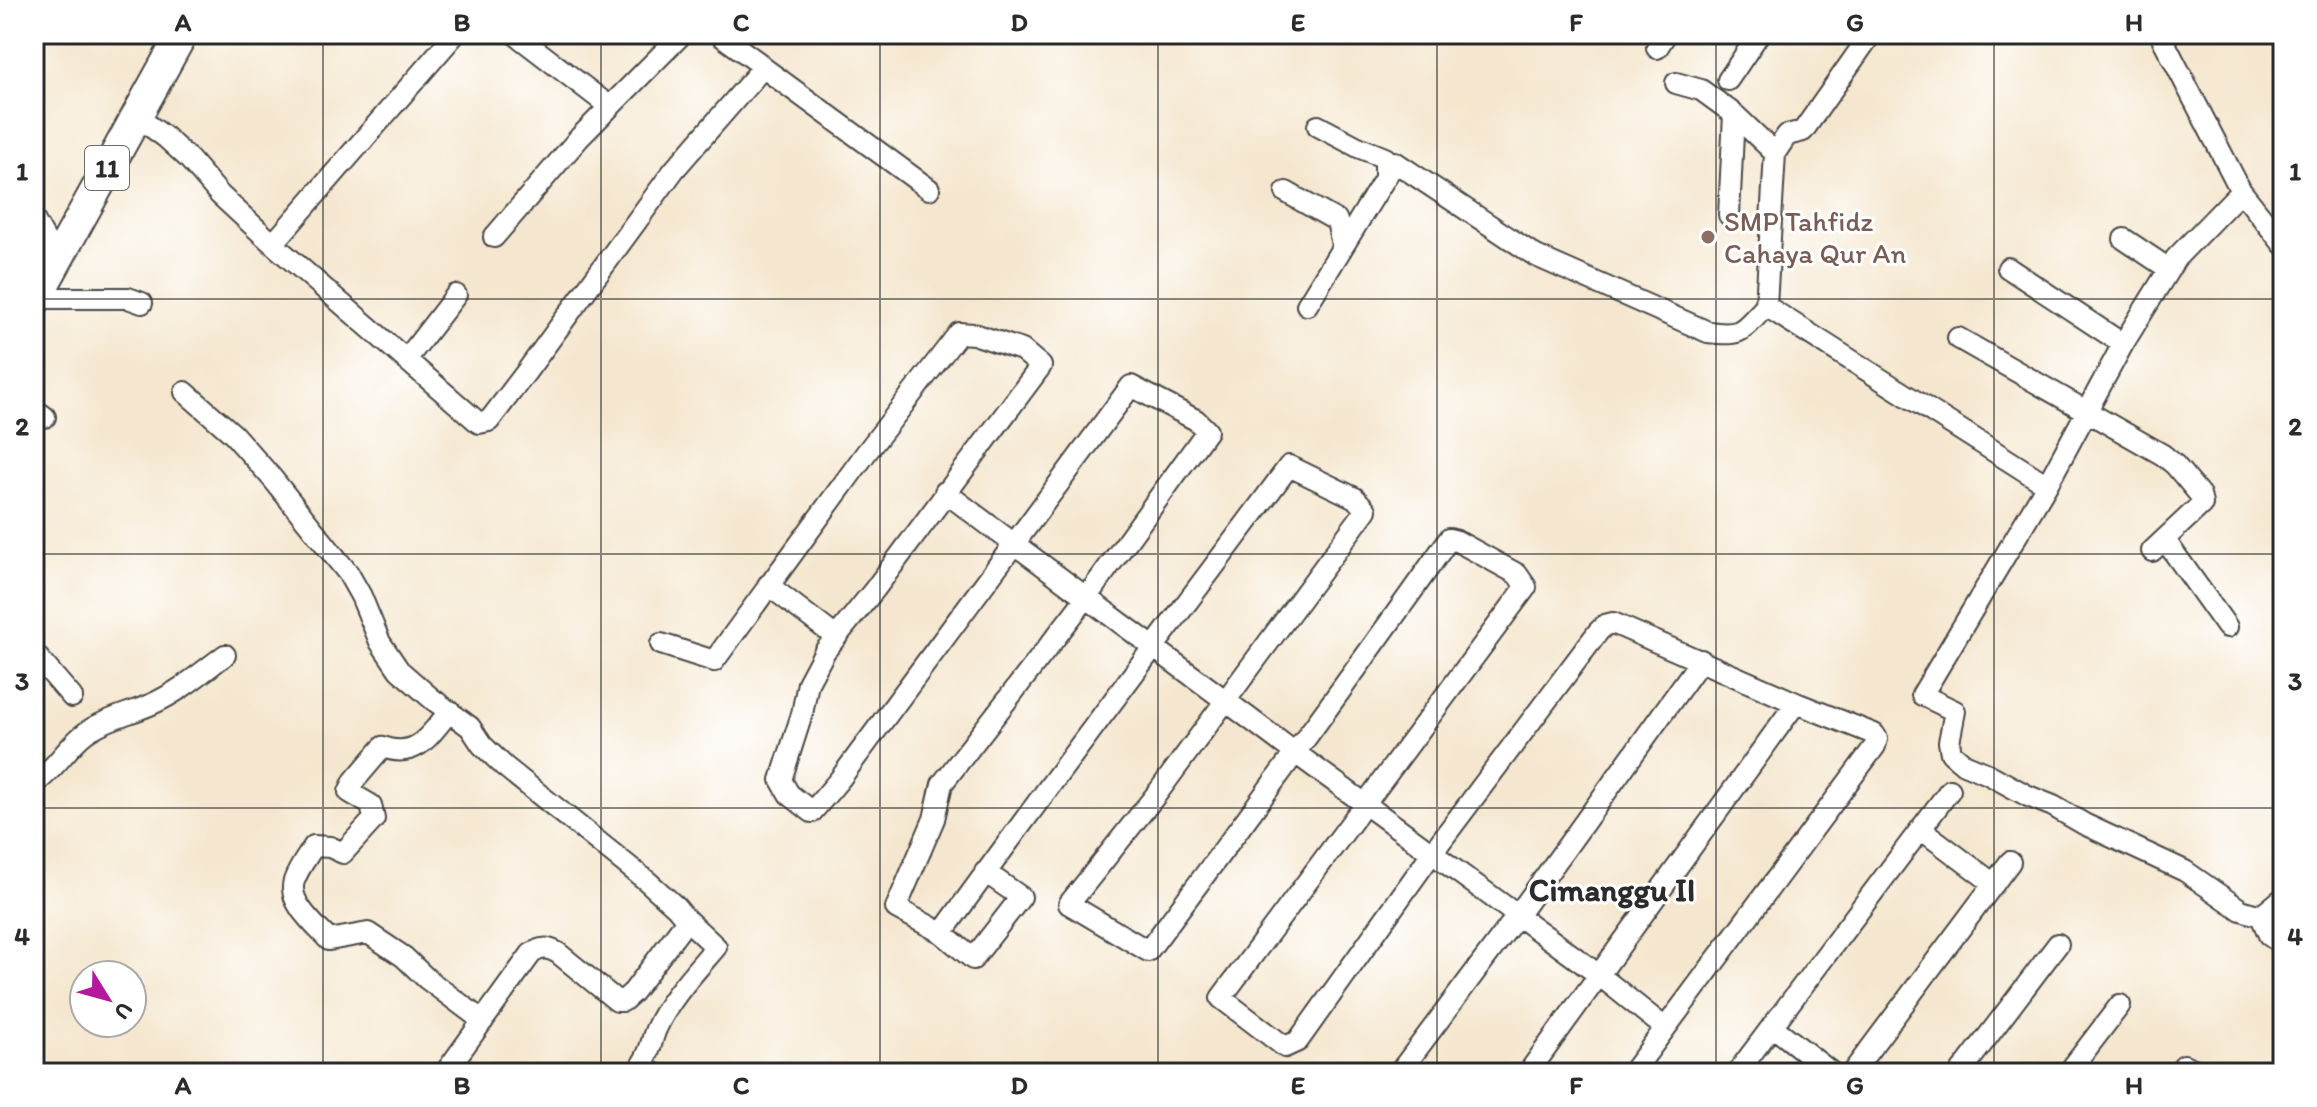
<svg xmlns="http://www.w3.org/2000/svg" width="2317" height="1107" viewBox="0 0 2317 1107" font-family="Itim,sans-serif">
	<rect width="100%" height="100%" fill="#fff"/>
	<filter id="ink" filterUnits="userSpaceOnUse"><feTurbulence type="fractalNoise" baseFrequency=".0125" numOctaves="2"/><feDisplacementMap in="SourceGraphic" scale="16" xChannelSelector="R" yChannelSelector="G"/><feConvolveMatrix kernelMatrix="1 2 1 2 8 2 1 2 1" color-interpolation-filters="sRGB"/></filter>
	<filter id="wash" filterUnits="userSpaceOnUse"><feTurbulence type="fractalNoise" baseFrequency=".006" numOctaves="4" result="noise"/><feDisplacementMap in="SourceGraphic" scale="32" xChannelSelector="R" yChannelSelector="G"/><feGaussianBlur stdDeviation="1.8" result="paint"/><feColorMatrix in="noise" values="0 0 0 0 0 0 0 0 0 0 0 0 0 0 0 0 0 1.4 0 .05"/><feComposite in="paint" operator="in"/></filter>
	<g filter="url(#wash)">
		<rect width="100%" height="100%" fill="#f5e7cf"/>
	</g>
	<g filter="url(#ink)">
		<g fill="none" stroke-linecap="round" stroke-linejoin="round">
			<g stroke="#494744" stroke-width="24">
				<path id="minor" d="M 515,34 L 609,106
					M 2160,34 L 2241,191 L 2283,244
					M 1657,48 L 1666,34
					M 761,66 L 929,189
					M 1728,80 L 1759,34
					M 1676,83 L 1701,90 L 1734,114 L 1775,153 L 1766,306
					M 136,116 L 165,137 L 189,159 L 220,195 L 273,244 L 479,423 L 489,421 L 527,371 L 674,170 L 760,71 L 759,63 L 723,37
					M 1318,126 L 1358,147 L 1385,158 L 1385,177
					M 1775,153 L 1787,135 L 1803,131 L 1871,34
					M 2241,191 L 2176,258 L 2123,344 L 2047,485 L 1922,695 L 1955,711 L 1949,742 L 1951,753 L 1964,764 L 1988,774 L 2028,796 L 2053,806 L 2084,824 L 2185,871 L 2241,910 L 2261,916
					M 1286,192 L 1337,221 L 1342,245
					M 1729,215 L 1734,114
					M 34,220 L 56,259
					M 494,237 L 580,137 L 682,34
					M 2124,239 L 2169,269
					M 273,244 L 455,34
					M 2008,268 L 2123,344
					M 36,298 L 128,298 L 142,303
					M 1307,305 L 1395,162 L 1536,256 L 1708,332 C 1744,337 1742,330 1766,306 L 2047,485
					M 1958,338 L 2163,455 L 2175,465 L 2200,495 L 2202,504 L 2152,551
					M 406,360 L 456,295
					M 185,392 L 233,434 L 272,478 L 348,573 L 361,596 L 380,642 L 399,670 L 431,698 L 470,727 L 482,745 L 504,766 L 647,881 L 676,907 L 685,918 L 684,924 L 633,992 L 623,1001 L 617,1001 L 558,953 C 547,947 541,947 531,954 L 445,1073
					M 34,409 L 45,417
					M 2165,540 L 2227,627
					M 768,585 L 836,637
					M 661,644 L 714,661 L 866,453 L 959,333 L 974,334 L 1022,350 L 1041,366 L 875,589 L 825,651 L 808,683 L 802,714 L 781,780 L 789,794 L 812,812 L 840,779 L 1131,386 L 1196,420 L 1207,431 L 1086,598 L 942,784 L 934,819 L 896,908 L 942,933 L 973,959 L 1021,897 L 985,872
					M 34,653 L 72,697
					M 450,711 C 430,734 417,760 383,747 L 354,781 L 349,792 L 371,805 L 374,819 L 343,853 L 330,847 L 314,846 C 307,857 298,869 294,881 C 287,902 316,926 329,940 L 368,933 L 404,957 L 427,979 L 483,1021
					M 34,784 C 57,768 71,740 93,728 C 112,717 132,713 152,704 C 179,692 201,673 225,655
					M 1922,830 L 1994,884
					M 2283,898 L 2261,916 L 2269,935 L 2283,945
					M 942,933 C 1055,776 1173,622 1289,466 L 1355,498 L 1366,510 L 1159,791 L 1069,904 L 1148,951 C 1250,815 1351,678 1449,539 L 1457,541 L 1517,574 L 1526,587 L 1221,998 L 1285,1047 L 1298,1041 L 1432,853 L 1294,752 C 1179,665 1061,580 945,492
					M 1772,1026 L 1832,1073
					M 653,1073 L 642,1064 C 652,1050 650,1043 656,1029 C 670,998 694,973 716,947 L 685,918
					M 1399,1073 L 1517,916 L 1701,660
					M 1528,1073 L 1796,703
					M 1632,1073 L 1875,746 L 1877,739 L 1874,734 L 1796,703 L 1613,623 L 1605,625 L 1598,632 L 1432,853 L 1599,975 L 1665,1028
					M 1737,1073 L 1950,790
					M 1852,1073 L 2010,862
					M 1960,1073 L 2058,944
					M 2068,1073 L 2120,1005
					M 2178,1073 L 2184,1065 L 2203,1073"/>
			</g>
			<g stroke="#494744" stroke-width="34">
				<path id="highway" d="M 34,302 L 182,34"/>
			</g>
			<use href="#minor" stroke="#fff" stroke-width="20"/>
			<use href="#highway" stroke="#fff" stroke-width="30"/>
		</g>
	</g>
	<path fill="none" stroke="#2b2b2b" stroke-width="2" stroke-opacity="0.55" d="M 323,34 L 323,1073M 601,34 L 601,1073M 880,34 L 880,1073M 1158,34 L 1158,1073M 1437,34 L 1437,1073M 1716,34 L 1716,1073M 1994,34 L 1994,1073M 34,299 L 2283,299M 34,554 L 2283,554M 34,808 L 2283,808"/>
	<circle fill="#8d6e63" stroke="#fff" stroke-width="3" cx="1708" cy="237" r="8"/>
	<g text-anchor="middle" stroke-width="6" stroke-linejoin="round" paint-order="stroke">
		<rect fill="#fff" stroke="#6b6b6b" stroke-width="2" x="85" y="146" width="44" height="44" rx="6"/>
		<g font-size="26" font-weight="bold" fill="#2b2b2b">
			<text x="107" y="177">11</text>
		</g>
		<g font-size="28" fill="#785e54" stroke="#fff" text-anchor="start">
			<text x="1724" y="231">SMP Tahfidz<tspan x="1724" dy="32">Cahaya Qur An</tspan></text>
		</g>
		<g font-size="32" font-weight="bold" fill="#2b2b2b" stroke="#fff">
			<text x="1612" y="901">Cimanggu II</text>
		</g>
	</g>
	<rect width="2317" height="1107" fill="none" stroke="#fff" stroke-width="88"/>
	<g transform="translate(108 999) rotate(127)"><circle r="38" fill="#ffffff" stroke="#aaaaaa" stroke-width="2"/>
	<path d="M0-6L14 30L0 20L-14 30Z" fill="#b5179e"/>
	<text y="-12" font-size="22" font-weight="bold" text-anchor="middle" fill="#2b2b2b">U</text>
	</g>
	<rect x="44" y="44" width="2229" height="1019" fill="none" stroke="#2b2b2b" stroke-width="3"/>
	<g font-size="26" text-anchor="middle" font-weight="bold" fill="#2b2b2b">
		<text x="183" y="31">A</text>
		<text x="462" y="31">B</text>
		<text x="741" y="31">C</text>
		<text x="1019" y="31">D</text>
		<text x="1298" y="31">E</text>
		<text x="1576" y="31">F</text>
		<text x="1855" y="31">G</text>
		<text x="2134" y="31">H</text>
		<text x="22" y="180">1</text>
		<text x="2295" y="180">1</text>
		<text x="22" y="435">2</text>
		<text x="2295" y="435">2</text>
		<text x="22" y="690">3</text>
		<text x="2295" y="690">3</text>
		<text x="22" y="945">4</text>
		<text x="2295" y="945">4</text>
		<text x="183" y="1094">A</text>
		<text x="462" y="1094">B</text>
		<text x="741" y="1094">C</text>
		<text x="1019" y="1094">D</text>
		<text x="1298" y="1094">E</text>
		<text x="1576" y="1094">F</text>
		<text x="1855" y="1094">G</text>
		<text x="2134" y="1094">H</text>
	</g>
</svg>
